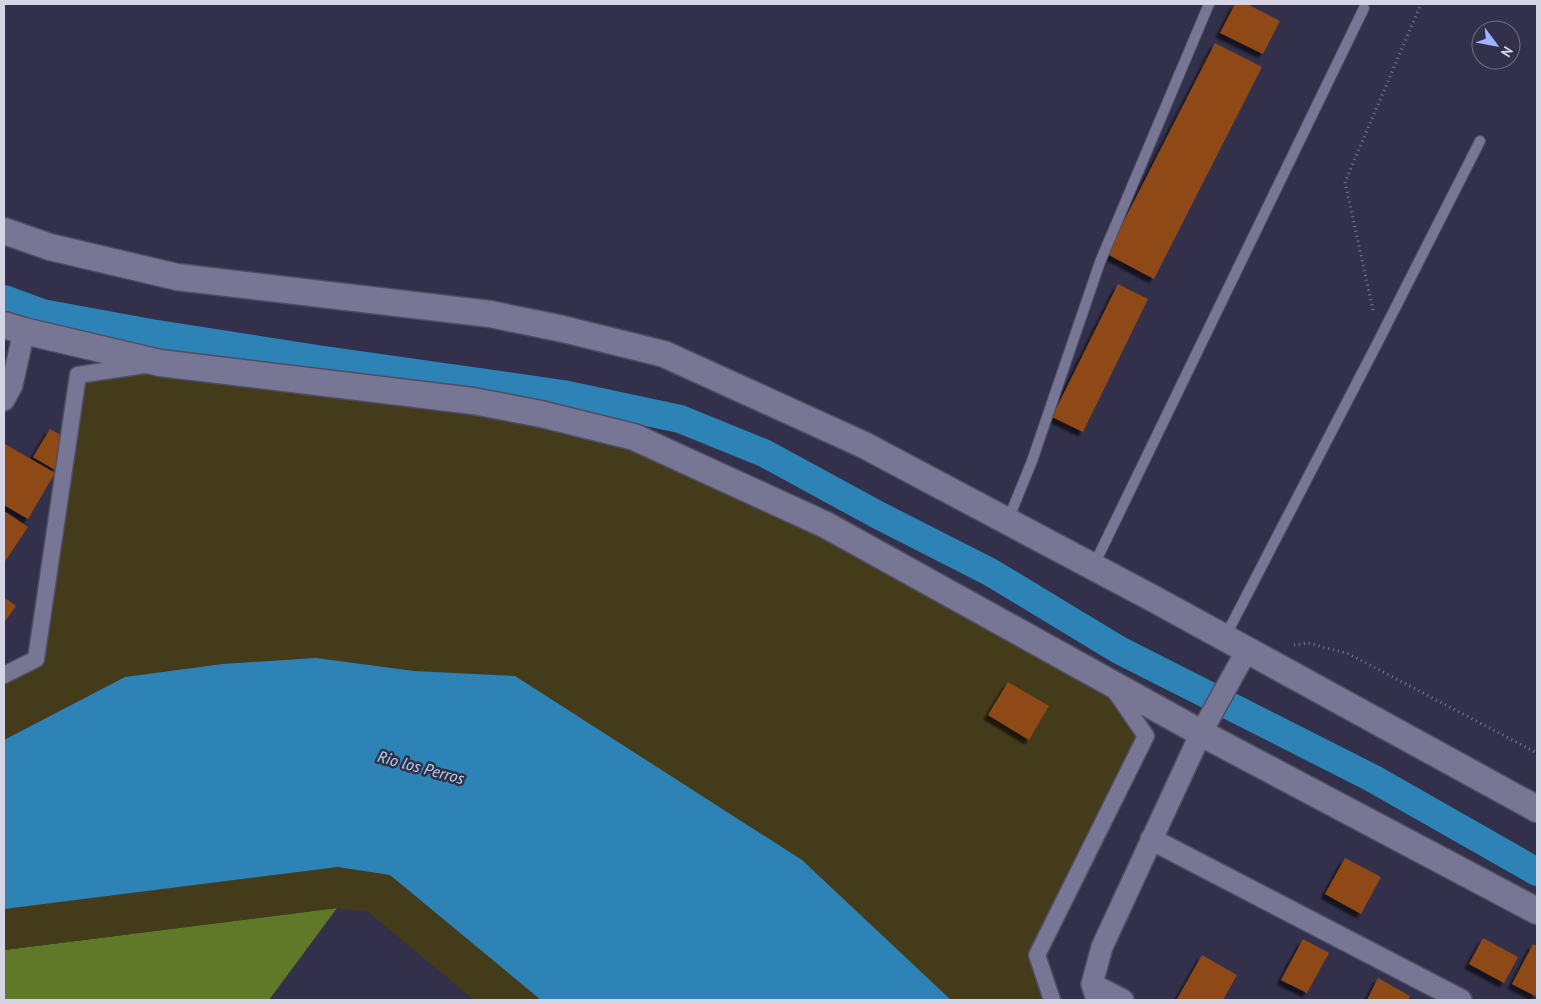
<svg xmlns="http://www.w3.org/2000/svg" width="1541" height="1004" viewBox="0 0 1541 1004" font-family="'PT Sans',sans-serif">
	<defs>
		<filter id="shadow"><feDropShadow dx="-4.5" dy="4.5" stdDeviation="1" flood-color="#0009"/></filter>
	</defs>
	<rect width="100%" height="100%" fill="#32304a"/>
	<path fill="#5f7928" d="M 337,908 L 269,1000 L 4,1000 L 4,950 Z"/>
	<path fill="#443b1b" d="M 160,363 L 634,437 L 1109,682 L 1146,736 L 1038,955 L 1052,1000 L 474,1000 L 368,912 L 337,908 L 4,950 L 4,675 L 36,659 L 78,375 Z"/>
	<path fill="#2e83b6" d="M 316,658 L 414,671 L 515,676 L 802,860 L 951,1000 L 541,1000 L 390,875 L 338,867 L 4,909 L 4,740 L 125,677 L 223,664 Z"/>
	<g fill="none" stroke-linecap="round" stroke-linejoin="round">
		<path stroke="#2e83b6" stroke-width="28" d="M 4,299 L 42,313 L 151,333 L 317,359 L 563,394 L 680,419 L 764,453 L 878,515 L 990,572 L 1119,650 L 1372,778 L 1537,872"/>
	</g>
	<path fill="#8f4919" filter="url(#shadow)" d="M 1235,4 L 1247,4 L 1280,21 L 1263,54 L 1220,33 Z
		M 1215,43 L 1262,67 L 1154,279 L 1107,254 Z
		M 1118,284 L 1148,299 L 1083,432 L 1052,417 Z
		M 50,429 L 71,441 L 55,470 L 33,457 Z
		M 5,444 L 55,473 L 28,519 L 4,505 Z
		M 4,511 L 28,527 L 4,563 Z
		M 4,597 L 16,606 L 4,623 Z
		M 1008,682 L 1049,706 L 1029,740 L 988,715 Z
		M 1345,858 L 1381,877 L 1361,914 L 1325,894 Z
		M 1483,938 L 1518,957 L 1504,983 L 1469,964 Z
		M 1303,939 L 1329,953 L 1307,993 L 1281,980 Z
		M 1533,944 L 1537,946 L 1537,997 L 1512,984 Z
		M 1202,955 L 1237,975 L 1223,1000 L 1180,1000 L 1177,999 Z
		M 1378,978 L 1410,996 L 1408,1000 L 1367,1000 Z"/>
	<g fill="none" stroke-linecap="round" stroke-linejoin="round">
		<g stroke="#4f4d63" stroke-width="12">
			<path id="service" d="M 1008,520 L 1032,461 L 1100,262 L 1209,4
				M 1093,567 L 1364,8
				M 1225,637 L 1379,340 L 1480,141"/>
		</g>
		<g stroke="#4f4d63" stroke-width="19">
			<path id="pedestrian" d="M 4,675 L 36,659 L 78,375 L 145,365
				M 1052,1000 L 1037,955 L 1146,736 L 1113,688"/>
		</g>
		<g stroke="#4f4d63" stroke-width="24">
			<path id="minor" d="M 4,400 L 12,385 L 24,331
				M 1151,839 L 1461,1000
				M 1092,984 L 1123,1000
				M 1097,1000 L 1092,984 L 1102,947 L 1201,733 L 1247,650"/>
		</g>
		<g stroke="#4f4d63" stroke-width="29">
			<path id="tertiary" d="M 4,231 L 50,247 L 177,277 L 490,314 L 563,329 L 664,354 L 864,445 L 1154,599 L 1537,809
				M 4,325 L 24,331 L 160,363 L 473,401 L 541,414 L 634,437 L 826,525 L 1201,733 L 1537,911"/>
		</g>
		<path stroke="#7c7a90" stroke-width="3" stroke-dasharray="1 4" stroke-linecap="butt" d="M 1373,310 L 1345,182 L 1421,4
			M 1294,645 L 1308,643 L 1349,654 L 1537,753"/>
		<use href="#service" stroke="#777694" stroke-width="10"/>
		<use href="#pedestrian" stroke="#777694" stroke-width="16"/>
		<use href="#minor" stroke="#777694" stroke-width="21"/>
		<use href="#tertiary" stroke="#777694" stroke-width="26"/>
	</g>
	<g text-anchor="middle" stroke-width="5" stroke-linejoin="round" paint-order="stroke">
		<g font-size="16" font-style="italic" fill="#b4dbf7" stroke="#32304a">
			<text transform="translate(421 767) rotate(15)" y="6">Rio los Perros</text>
		</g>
	</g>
	<rect width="1541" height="1004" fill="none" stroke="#d6d5e6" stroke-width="10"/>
	<g transform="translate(1496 45) rotate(122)"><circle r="24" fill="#32304a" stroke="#747288"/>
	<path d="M0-4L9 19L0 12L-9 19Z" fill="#a1b3fd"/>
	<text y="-8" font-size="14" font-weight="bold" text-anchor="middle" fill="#d6d5e6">N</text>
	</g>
</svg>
